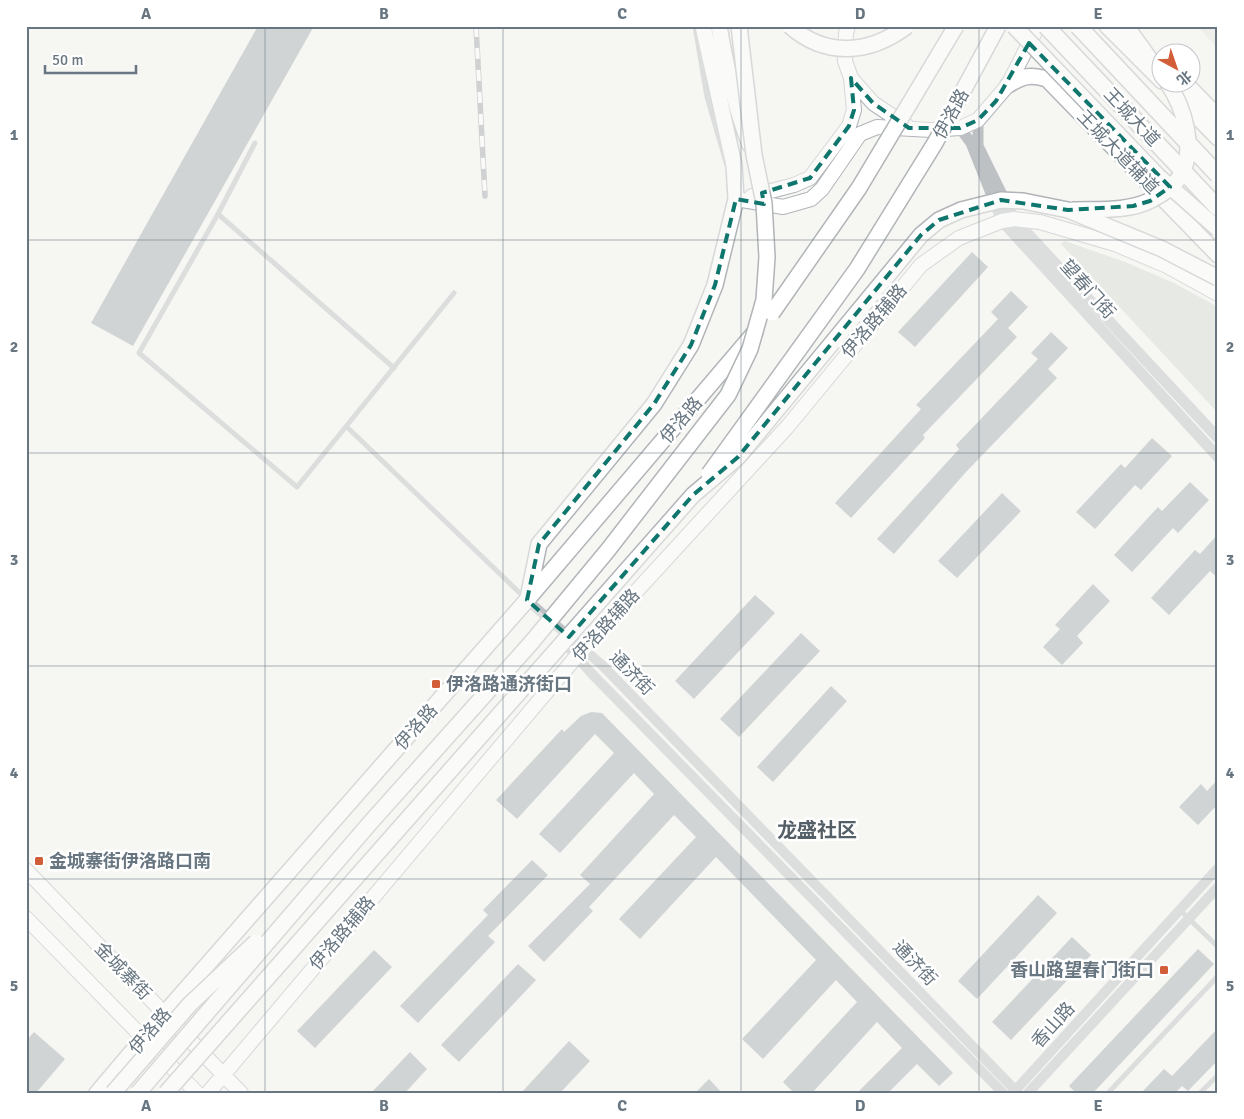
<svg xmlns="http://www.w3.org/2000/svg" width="1244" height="1119" viewBox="0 0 1244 1119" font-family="Signika,'Noto Sans SC',sans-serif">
	<rect width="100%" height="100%" fill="#f6f6f3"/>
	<path fill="#e4e5e3" d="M 1197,26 L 1218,26 L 1218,49 Z"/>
	<path fill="#d5dad3" d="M 1065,241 L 1125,262 L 1174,283 L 1218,307 L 1218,413 L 1061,244 Z"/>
	<path fill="#a5acb1" d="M 258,26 L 314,26 L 133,346 L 91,323 Z
		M 972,252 L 988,267 L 915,347 L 898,332 Z
		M 1011,291 L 1028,307 L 1008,328 L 1017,337 L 923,435 L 925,438 L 851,518 L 835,503 L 921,409 L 916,405 L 998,319 L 991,312 Z
		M 1051,332 L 1068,348 L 1048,369 L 1057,378 L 966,472 L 894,554 L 877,539 L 959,449 L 956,445 L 1038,359 L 1031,353 Z
		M 1152,438 L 1172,456 L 1141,490 L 1135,485 L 1095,529 L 1076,512 L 1121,464 L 1125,468 Z
		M 1190,482 L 1209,500 L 1178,533 L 1173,528 L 1132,572 L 1114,555 L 1158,507 L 1162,511 Z
		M 1002,493 L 1021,511 L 957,578 L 938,561 Z
		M 1218,534 L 1218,578 L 1210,571 L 1169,615 L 1151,598 L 1195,550 L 1200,554 Z
		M 1093,584 L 1110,601 L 1077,636 L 1083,643 L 1062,665 L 1043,647 L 1060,629 L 1055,625 Z
		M 755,595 L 775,613 L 694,699 L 675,681 Z
		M 801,633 L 820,651 L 739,737 L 720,719 Z
		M 831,686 L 847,701 L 773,782 L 757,767 Z
		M 591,712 L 602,713 L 953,1073 L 939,1086 L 917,1064 L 888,1093 L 857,1093 L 902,1048 L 877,1022 L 812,1093 L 794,1093 L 783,1082 L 857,1002 L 836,980 L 763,1059 L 742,1039 L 816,960 L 716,857 L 640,939 L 619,919 L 696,837 L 674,815 L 589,907 L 593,911 L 544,962 L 528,946 L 590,884 L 580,875 L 654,794 L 634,773 L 560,853 L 539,834 L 614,753 L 595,734 L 517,819 L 496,800 L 562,729 L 564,732 L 581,716 Z
		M 1218,779 L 1218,804 L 1198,825 L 1179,807 L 1201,784 L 1207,791 Z
		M 532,860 L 548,875 L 488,936 L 495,942 L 418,1023 L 400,1006 L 488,915 L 483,910 Z
		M 1038,895 L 1057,913 L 977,999 L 958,981 Z
		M 1072,937 L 1091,955 L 1011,1040 L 992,1022 Z
		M 1198,949 L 1214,964 L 1093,1093 L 1076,1093 L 1069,1086 Z
		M 374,950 L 392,967 L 315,1048 L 297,1031 Z
		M 518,964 L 536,980 L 459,1062 L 441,1045 Z
		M 1218,1028 L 1218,1060 L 1188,1091 L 1182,1086 L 1175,1093 L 1141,1093 L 1164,1069 L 1172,1076 Z
		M 34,1032 L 65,1059 L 36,1093 L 26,1093 L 26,1041 Z
		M 569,1041 L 590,1061 L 560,1093 L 521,1093 Z
		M 410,1052 L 427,1069 L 405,1093 L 371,1093 Z
		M 709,1079 L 722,1093 L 695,1093 Z"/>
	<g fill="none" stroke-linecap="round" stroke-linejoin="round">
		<g stroke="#b0b5b9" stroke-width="16">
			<path id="secondary" d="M 851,78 L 873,103 L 907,126
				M 752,196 L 794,185 L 810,178 L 849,126 L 854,110 L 851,78 L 845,61 L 846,33 L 848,26
				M 736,199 L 783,207 L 811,199 L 822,189 L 860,134 L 877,127 L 931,130 L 960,128 L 978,120 L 1008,85 L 1038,26
				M 26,870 L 241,1093
				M 26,918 L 197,1093
				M 208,1093 L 576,657 L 788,426 L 921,265 L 959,238 L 1002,221 L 1014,219 L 1040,222 L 1115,244 L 1167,266 L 1218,294"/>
		</g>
		<g stroke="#b1b5b8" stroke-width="18">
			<path id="primary" d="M 719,26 C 726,67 735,107 750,145
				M 1107,26 L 1162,81
				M 1126,26 L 1149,58
				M 1184,82 L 1218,117
				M 1008,85 C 1023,76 1030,74 1047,79 L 1218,255
				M 1175,94 L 1218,138
				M 528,598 L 539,544 L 654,404 L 691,345 L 715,285 L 736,199 L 734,165 L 703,26
				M 97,1093 L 164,1014 L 527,600 L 755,332"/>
		</g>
		<path stroke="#bdc1c4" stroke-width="5" d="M 695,26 L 707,97 L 728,169
			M 255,143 L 218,214 L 139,353 L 297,487 L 454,293
			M 218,214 L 394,368
			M 347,427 L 525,598
			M 1180,910 L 1218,947
			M 1108,1093 L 1218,976
			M 1200,1093 L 1218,1075"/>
		<path stroke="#bdc1c4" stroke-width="10" d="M 527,600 L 603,666 L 1018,1093
			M 561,639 L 593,675 L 1003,1093
			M 1013,1093 L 1218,868
			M 1028,1093 L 1218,887"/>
		<path stroke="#bdc1c4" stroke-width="11" d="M 978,120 L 978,146 L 1014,219 L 1218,438
			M 960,128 L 971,143 L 1002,221 L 1218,457"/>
		<use href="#secondary" stroke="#fff" stroke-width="14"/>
		<use href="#primary" stroke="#fff" stroke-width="15"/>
		<g stroke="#9fa5aa" stroke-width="5.5">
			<path id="rail" d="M 476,26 L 485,196"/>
		</g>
		<use href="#rail" stroke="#fff" stroke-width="4" stroke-dasharray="11" stroke-linecap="butt"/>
		<g stroke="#b1b5b8" stroke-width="18" stroke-linecap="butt">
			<path id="primary-bridge" d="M 790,26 C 826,58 870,54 907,26
				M 1014,26 L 1158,176 L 1218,229
				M 1072,210 C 1097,209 1128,212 1151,200 C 1161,195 1175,186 1180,176 C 1197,148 1184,107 1167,82
				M 772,313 L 859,188 L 956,26
				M 709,474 L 857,269 L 935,143 L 998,26
				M 113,1093 L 190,1004 L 256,942
				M 138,1093 L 370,823 L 531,643 L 608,550 L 728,395 L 750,349 L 764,300 L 767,257 L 764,203 L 754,155 L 739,26
				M 166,1093 L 693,495 L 738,457 L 921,235 L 939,220 L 961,210 L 1001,200 L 1023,201 L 1068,210 L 1162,249 L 1218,278"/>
		</g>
		<g stroke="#b1b4b7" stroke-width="19" stroke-linecap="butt">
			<path id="trunk-bridge" d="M 1046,26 L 1218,208
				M 1078,26 L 1218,175"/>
		</g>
		<use href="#primary-bridge" stroke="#fff" stroke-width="15"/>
		<use href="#trunk-bridge" stroke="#fff" stroke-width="16"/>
	</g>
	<path d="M0 0H1244V1119H0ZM 1029,43 L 1170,187 L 1150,201 L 1133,206 L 1068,210 L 1001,200 L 939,220 L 921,235 L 738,457 L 693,495 L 569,637 L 527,600 L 539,544 L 654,404 L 691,345 L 715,285 L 736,199 L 764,204 L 762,193 L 810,178 L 849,126 L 854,110 L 851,78 L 873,103 L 909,128 L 960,128 L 978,120 L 996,101 Z" fill="#f6f6f3" fill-opacity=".55" fill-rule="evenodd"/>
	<path fill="none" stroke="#0f766e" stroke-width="4" stroke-dasharray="10 6" stroke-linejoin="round" d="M 1029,43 L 1170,187 L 1150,201 L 1133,206 L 1068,210 L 1001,200 L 939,220 L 921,235 L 738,457 L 693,495 L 569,637 L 527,600 L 539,544 L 654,404 L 691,345 L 715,285 L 736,199 L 764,204 L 762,193 L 810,178 L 849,126 L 854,110 L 851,78 L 873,103 L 909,128 L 960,128 L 978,120 L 996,101 Z"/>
	<path fill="none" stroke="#687681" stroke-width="1" stroke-opacity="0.55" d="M 265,26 L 265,1093M 503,26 L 503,1093M 741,26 L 741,1093M 979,26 L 979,1093M 26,240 L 1218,240M 26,453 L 1218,453M 26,666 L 1218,666M 26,879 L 1218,879"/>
	<g fill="#d15e38" stroke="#fff" stroke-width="2">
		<rect x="431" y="679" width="10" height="10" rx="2.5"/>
		<rect x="34" y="856" width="10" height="10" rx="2.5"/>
		<rect x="1159" y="965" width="10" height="10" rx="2.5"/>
	</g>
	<g text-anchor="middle" stroke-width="5" stroke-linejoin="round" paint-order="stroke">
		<g font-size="18" fill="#687681" stroke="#fff">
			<text transform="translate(951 114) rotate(-61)" y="6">伊洛路</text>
			<text transform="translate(1132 117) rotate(47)" y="6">王城大道</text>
			<text transform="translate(1118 152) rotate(46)" y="6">王城大道辅道</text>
			<text transform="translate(1088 289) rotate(48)" y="6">望春门街</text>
			<text transform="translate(874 321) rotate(-50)" y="6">伊洛路辅路</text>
			<text transform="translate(681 420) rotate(-50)" y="6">伊洛路</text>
			<text transform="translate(606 625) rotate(-48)" y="6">伊洛路辅路</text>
			<text transform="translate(632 673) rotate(45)" y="6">通济街</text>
			<text transform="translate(416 727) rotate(-49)" y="6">伊洛路</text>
			<text transform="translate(342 933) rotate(-50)" y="6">伊洛路辅路</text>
			<text transform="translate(915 963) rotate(46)" y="6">通济街</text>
			<text transform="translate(123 971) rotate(46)" y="6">金城寨街</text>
			<text transform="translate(1053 1025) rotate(-48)" y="6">香山路</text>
			<text transform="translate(150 1031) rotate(-50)" y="6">伊洛路</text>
		</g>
		<g font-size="18" font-weight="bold" fill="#687681" stroke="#fff" text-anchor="start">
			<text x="446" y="690">伊洛路通济街口</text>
			<text x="49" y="867">金城寨街伊洛路口南</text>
			<text x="1154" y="976" text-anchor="end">香山路望春门街口</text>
		</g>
		<g font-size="20" font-weight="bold" fill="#555f67" stroke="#fff">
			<text x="817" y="837">龙盛社区</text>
		</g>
	</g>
	<rect width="1244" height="1119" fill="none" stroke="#ffffff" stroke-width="55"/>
	<g transform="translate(1176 68) rotate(140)"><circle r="24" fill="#ffffff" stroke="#c3c8cd"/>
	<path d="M0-4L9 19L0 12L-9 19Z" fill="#d15e38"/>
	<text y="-8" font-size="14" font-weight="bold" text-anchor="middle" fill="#687681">北</text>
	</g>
	<path d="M45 65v8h91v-8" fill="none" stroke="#687681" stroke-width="2.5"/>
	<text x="52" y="65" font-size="15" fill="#687681" stroke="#ffffff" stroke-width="4" paint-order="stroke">50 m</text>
	<rect x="28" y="28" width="1188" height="1064" fill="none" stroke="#687681" stroke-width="2"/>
	<g font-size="16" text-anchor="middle" font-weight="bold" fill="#687681">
		<text x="146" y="19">A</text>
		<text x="384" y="19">B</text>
		<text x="622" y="19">C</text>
		<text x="860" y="19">D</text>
		<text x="1098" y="19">E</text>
		<text x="14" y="140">1</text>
		<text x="1230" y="140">1</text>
		<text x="14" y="352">2</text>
		<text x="1230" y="352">2</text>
		<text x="14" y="565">3</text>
		<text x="1230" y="565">3</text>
		<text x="14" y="778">4</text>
		<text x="1230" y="778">4</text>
		<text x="14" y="991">5</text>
		<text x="1230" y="991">5</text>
		<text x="146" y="1111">A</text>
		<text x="384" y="1111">B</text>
		<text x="622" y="1111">C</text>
		<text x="860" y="1111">D</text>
		<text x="1098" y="1111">E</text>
	</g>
</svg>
